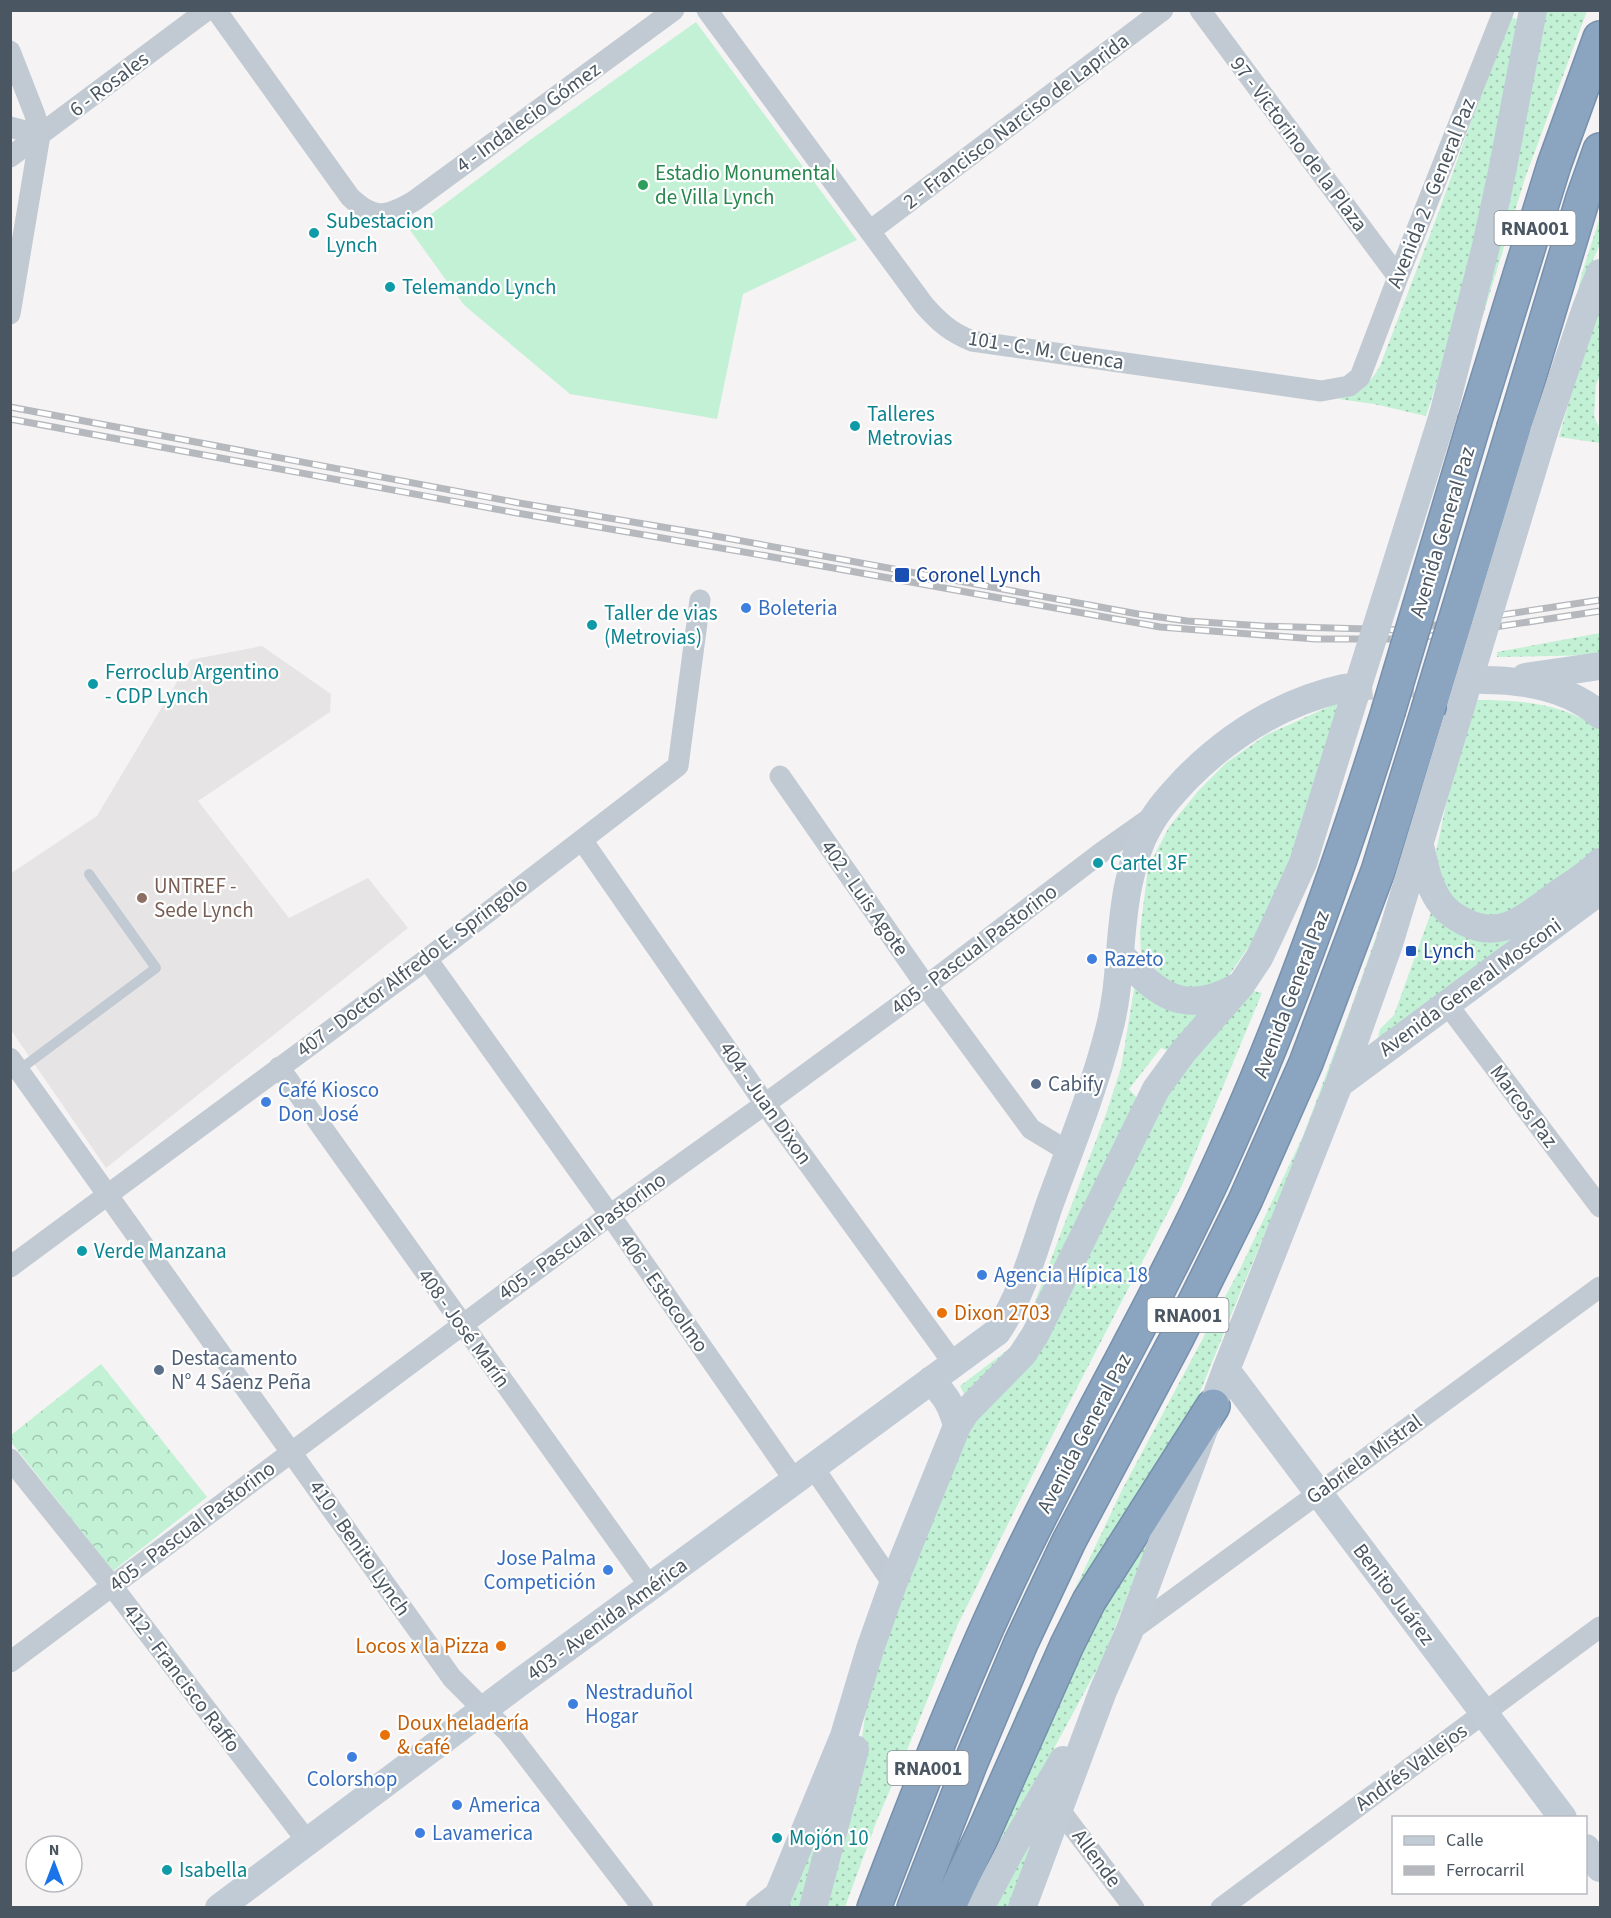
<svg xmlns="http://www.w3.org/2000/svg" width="1611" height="1918" viewBox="0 0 1611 1918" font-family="'Source Sans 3',sans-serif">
	<defs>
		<pattern id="grass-dots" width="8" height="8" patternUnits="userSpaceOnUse" patternTransform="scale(1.5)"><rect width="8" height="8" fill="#c3f1d5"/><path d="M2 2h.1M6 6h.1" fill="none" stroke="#a0c6b0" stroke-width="1.8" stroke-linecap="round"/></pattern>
		<pattern id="forest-crowns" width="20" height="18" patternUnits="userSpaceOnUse" patternTransform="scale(1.5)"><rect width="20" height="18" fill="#c3f1d5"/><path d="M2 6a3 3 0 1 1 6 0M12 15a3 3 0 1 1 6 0" fill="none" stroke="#a0c6b0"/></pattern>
	</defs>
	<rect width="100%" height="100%" fill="#f5f3f3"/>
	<path fill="#e6e4e5" d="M 262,646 L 331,694 L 330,712 L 198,801 L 289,918 L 368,878 L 408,928 L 106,1168 L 11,1030 L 10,874 L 97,816 L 190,660 Z"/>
	<path fill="url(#grass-dots)" d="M 1543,11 L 1587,11 L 1525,178 L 1471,355 Z
		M 1509,16 L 1519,20 L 1481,217 L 1450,341 L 1426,416 L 1374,404 L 1339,399 C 1363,390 1366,389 1380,366 L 1439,211 Z
		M 1600,217 L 1600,244 L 1575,302 L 1582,273 Z
		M 1600,309 L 1600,375 L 1596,385 L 1594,416 L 1600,430 L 1600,443 L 1559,437 L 1582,356 Z
		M 1600,633 L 1600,655 L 1497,657 L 1497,652 Z
		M 1476,700 C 1519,700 1565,703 1600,730 L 1600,851 L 1526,908 L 1485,921 L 1444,894 L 1436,852 L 1448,795 Z
		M 1337,703 L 1335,721 L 1284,883 L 1248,948 L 1227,978 L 1213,987 L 1183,989 L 1160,974 L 1141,954 L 1140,932 L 1148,868 L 1169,827 L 1199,790 L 1226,763 L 1266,735 Z
		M 1564,899 L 1377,1042 L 1380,1029 L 1394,1015 L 1433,907 L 1450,929 Z
		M 1382,919 L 1386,921 L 1304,1140 L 1242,1288 L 1181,1439 L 965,1836 L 1020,1705 L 1122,1490 L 1241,1267 L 1303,1136 L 1351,1008 Z
		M 1135,984 L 1200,1013 L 1169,1051 L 1161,1048 L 1129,1089 L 1138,1099 L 1012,1353 L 965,1396 L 960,1386 L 1010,1348 L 1028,1320 L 1106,1114 L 1121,1068 Z
		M 1250,990 L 1262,993 L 1182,1185 L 1053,1434 L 958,1624 L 903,1760 L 877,1820 L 845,1907 L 820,1908 L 861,1744 L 873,1661 L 954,1441 L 1163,1100 Z
		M 1159,1514 L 1104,1656 L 1052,1752 L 972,1907 L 994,1835 L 1103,1588 Z
		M 815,1829 L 823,1835 L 801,1907 L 785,1908 Z
		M 1025,1841 L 1035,1844 L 1011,1907 L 990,1908 Z"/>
	<path fill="url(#forest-crowns)" d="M 101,1364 L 207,1497 L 113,1571 L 11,1442 L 11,1435 Z"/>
	<path fill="#c3f1d5" d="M 696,22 L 857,240 L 743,294 L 717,419 L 570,394 L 464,305 L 410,230 L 530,140 Z"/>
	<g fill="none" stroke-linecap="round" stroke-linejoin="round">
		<path stroke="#caccce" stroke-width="28" stroke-dasharray="28 14" stroke-linecap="butt" d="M 1344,688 L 1388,684 L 1456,682"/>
		<g stroke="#7690ad" stroke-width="36">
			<path id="highway" d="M 1475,420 L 1554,165 L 1600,38
				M 1514,427 L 1583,198 L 1600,150
				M 874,1908 C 919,1791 963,1675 1017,1563 C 1084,1423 1164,1290 1227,1148 C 1291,1006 1342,860 1388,712
				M 914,1908 L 971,1762 L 1021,1643 L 1069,1541 L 1177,1338 L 1245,1201 L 1306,1063 L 1378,871 L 1428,710
				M 948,1908 L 983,1834 L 1067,1645 L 1089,1601 L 1213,1406"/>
		</g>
		<path stroke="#c1cad2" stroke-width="10" d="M 19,1070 L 156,968 L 89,874"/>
		<path stroke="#c1cad2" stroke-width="21" d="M 216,10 L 350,197 C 374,220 387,217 414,201 L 674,10
			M 707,10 L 924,305 C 939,322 950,332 972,341 L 1321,391 L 1349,386 L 1360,377 L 1398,277 L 1504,10
			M 1200,10 L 1398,277
			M 10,51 L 35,115 L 40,135 L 10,314
			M 10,127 L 40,135
			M 10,157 L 207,10
			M 870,231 L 1163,10
			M 780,776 L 926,986 L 1031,1129 L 1069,1152
			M 582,840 L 765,1104 L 954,1364
			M 427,959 L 610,1215 L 795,1481
			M 1447,1004 L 1600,1207
			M 10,1058 L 452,1678 L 484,1710 L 508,1732 L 643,1908
			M 279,1067 L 651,1588
			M 10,1267 L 427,959 L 678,766 L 700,600
			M 10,1459 L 112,1586 L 307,1841
			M 813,1467 L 893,1584
			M 1129,1632 L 1600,1287
			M 10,1662 L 610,1215 L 765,1104 L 926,986 L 1102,852 L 1153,816
			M 1059,1809 L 1134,1908
			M 756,1908 L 781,1889
			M 1221,1908 L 1600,1627"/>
		<path stroke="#c1cbd6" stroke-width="28" d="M 1443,415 L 1486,246 L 1502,172 L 1533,10
			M 1544,432 L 1586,308 L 1600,273
			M 1525,677 L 1600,666
			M 1483,680 C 1525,680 1568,687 1600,715
			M 1420,846 C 1424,860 1426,877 1433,890 C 1440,906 1450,915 1465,922 C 1500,940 1525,918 1552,898 C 1568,886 1587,876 1600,862
			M 1121,955 C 1158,995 1184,1017 1237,987
			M 1339,1084 L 1600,891
			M 1226,1370 L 1563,1818
			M 931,1380 C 946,1397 951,1403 957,1426
			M 1586,1848 L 1600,1868
			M 219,1908 L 519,1683 L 997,1332 C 1023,1294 1035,1246 1050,1203 C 1071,1146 1094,1089 1109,1030 C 1122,982 1118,930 1129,882 C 1133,863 1139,843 1149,826 C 1158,809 1172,794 1185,780 C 1229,735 1283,702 1344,688
			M 773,1908 L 844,1736 L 870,1649 L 893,1584 L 957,1426 L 966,1412 L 1022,1355 L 1035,1335 L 1156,1089 L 1183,1052 L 1241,985 L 1259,958 L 1271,933 L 1303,863 L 1356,692
			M 813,1908 L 855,1749
			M 980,1908 L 1011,1850 L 1063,1760
			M 1022,1908 L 1103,1691 L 1129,1632 L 1226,1370 L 1339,1084 L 1389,944 L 1461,706"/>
		<use href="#highway" stroke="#8ba5c1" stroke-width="33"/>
		<g stroke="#b5b8bd" stroke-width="7">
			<path id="rail" d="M 10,407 L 519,503 L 704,534 L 1138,614 L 1187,621 L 1263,626 L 1403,630 L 1600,600
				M 10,419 L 517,513 L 767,556 L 1160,627 L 1315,639 L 1403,639 L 1456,633 L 1600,611"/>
		</g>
		<use href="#rail" stroke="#fff" stroke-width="4.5" stroke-dasharray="14" stroke-linecap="butt"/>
		<g stroke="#7690ad" stroke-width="36" stroke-linecap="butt">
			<path id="highway-bridge" d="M 1428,710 L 1514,427
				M 1388,712 L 1475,420"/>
		</g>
		<path stroke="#c1cbd6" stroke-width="28" d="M 1356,692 L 1443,415
			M 1461,706 L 1544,432"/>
		<use href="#highway-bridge" stroke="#8ba5c1" stroke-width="33"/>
	</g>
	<circle fill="#2e9e5b" stroke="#fff" stroke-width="2" cx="643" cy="185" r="6"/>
	<g fill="#0f9aa8" stroke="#fff" stroke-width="2">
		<circle cx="314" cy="233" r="6"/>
		<circle cx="390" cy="287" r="6"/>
		<circle cx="855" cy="426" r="6"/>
		<circle cx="592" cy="625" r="6"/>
		<circle cx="93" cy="684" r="6"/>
		<circle cx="1098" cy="863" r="6"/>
		<circle cx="82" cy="1251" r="6"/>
		<circle cx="777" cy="1838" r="6"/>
		<circle cx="167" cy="1870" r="6"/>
	</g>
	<g fill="#1a4fb4" stroke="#fff" stroke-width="2">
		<rect x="894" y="567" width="16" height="16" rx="3"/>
		<rect x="1405" y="945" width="12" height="12" rx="3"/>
	</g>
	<g fill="#3f7fe0" stroke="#fff" stroke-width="2">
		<circle cx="746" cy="608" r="6"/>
		<circle cx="1092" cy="959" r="6"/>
		<circle cx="266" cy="1102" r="6"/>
		<circle cx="982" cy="1275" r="6"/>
		<circle cx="608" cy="1570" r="6"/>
		<circle cx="573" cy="1704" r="6"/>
		<circle cx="352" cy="1757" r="6"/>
		<circle cx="457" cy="1805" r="6"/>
		<circle cx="420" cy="1833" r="6"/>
	</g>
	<circle fill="#8d6e63" stroke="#fff" stroke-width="2" cx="142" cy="898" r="6"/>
	<g fill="#5c6f8a" stroke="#fff" stroke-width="2">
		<circle cx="1036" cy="1084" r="6"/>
		<circle cx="159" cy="1370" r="6"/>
	</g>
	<g fill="#e8710a" stroke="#fff" stroke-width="2">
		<circle cx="942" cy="1313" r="6"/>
		<circle cx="501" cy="1646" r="6"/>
		<circle cx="385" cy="1735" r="6"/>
	</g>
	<g text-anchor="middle" stroke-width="4.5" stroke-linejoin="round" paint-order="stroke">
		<g fill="#fff" stroke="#808990" stroke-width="1.5">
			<rect x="1494.5" y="211" width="81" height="34" rx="4.5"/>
			<rect x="1147.5" y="1298" width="81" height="34" rx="4.5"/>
			<rect x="887.5" y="1751" width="81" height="34" rx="4.5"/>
		</g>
		<g font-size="20" font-weight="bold" fill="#4a5661">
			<text x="1535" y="235">RNA001</text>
			<text x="1188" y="1322">RNA001</text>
			<text x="928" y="1775">RNA001</text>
		</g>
		<g font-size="21" fill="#4a5661" stroke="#fff">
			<text transform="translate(109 84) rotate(-37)" y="7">6 - Rosales</text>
			<text transform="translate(528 117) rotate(-36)" y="7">4 - Indalecio Gómez</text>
			<text transform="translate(1016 121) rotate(-37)" y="7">2 - Francisco Narciso de Laprida</text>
			<text transform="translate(1299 144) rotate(53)" y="7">97 - Victorino de la Plaza</text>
			<text transform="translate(1431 193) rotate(-68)" y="7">Avenida 2 - General Paz</text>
			<text transform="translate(1046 350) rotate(9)" y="7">101 - C. M. Cuenca</text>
			<text transform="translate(1442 532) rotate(-73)" y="7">Avenida General Paz</text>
			<text transform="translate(865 898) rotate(55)" y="7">402 - Luis Agote</text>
			<text transform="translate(974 949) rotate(-37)" y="7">405 - Pascual Pastorino</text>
			<text transform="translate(412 967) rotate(-37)" y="7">407 - Doctor Alfredo E. Springolo</text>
			<text transform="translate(1470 987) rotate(-36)" y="7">Avenida General Mosconi</text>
			<text transform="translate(1291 994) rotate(-69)" y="7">Avenida General Paz</text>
			<text transform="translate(766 1103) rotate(55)" y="7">404 - Juan Dixon</text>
			<text transform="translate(1524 1106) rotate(53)" y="7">Marcos Paz</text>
			<text transform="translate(582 1236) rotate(-36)" y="7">405 - Pascual Pastorino</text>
			<text transform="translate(664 1293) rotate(55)" y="7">406 - Estocolmo</text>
			<text transform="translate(464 1328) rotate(54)" y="7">408 - José Marín</text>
			<text transform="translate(1084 1433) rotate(-62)" y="7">Avenida General Paz</text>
			<text transform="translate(1364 1459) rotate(-36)" y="7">Gabriela Mistral</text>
			<text transform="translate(192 1526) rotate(-37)" y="7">405 - Pascual Pastorino</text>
			<text transform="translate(360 1548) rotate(55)" y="7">410 - Benito Lynch</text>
			<text transform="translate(1394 1594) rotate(53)" y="7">Benito Juárez</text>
			<text transform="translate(607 1619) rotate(-36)" y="7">403 - Avenida América</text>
			<text transform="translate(182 1678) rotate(53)" y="7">412 - Francisco Raffo</text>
			<text transform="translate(1411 1767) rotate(-36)" y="7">Andrés Vallejos</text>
			<text transform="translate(1097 1858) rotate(53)" y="7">Allende</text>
		</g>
		<g font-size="21" fill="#27864d" stroke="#fff" text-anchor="start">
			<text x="655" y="180">Estadio Monumental<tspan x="655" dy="24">de Villa Lynch</tspan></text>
		</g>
		<g font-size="21" fill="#0d838f" stroke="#fff" text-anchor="start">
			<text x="326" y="228">Subestacion<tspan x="326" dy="24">Lynch</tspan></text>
			<text x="402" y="294">Telemando Lynch</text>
			<text x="867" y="421">Talleres<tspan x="867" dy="24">Metrovias</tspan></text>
			<text x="604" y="620">Taller de vias<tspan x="604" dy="24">(Metrovias)</tspan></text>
			<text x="105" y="679">Ferroclub Argentino<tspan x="105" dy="24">- CDP Lynch</tspan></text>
			<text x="1110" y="870">Cartel 3F</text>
			<text x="94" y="1258">Verde Manzana</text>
			<text x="789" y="1845">Mojón 10</text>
			<text x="179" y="1877">Isabella</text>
		</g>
		<g font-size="21" fill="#164399" stroke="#fff" text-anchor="start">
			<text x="916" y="582">Coronel Lynch</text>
			<text x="1423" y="958">Lynch</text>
		</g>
		<g font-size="21" fill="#366cbe" stroke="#fff" text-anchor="start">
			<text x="758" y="615">Boleteria</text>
			<text x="1104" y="966">Razeto</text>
			<text x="278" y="1097">Café Kiosco<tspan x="278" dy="24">Don José</tspan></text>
			<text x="994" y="1282">Agencia Hípica 18</text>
			<text x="596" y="1565" text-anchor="end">Jose Palma<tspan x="596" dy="24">Competición</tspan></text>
			<text x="585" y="1699">Nestraduñol<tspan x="585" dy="24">Hogar</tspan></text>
			<text x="352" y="1786" text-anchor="middle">Colorshop</text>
			<text x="469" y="1812">America</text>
			<text x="432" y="1840">Lavamerica</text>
		</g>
		<g font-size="21" fill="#785e54" stroke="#fff" text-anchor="start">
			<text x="154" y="893">UNTREF -<tspan x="154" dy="24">Sede Lynch</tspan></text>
		</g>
		<g font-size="21" fill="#4e5e75" stroke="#fff" text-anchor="start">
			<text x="1048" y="1091">Cabify</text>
			<text x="171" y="1365">Destacamento<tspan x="171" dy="24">N° 4 Sáenz Peña</tspan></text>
		</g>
		<g font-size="21" fill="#c56008" stroke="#fff" text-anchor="start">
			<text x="954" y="1320">Dixon 2703</text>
			<text x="489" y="1653" text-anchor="end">Locos x la Pizza</text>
			<text x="397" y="1730">Doux heladería<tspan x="397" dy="24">&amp; café</tspan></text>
		</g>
	</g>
	<rect width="1611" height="1918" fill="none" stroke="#4a5661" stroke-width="24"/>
	<rect x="1392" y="1816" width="195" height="78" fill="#ffffff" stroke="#b7bbc0" stroke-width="1.5"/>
	<rect x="1404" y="1836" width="30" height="9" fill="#c1cbd6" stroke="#b7bbc0" stroke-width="1.5"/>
	<text x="1446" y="1846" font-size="18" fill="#4a5661">Calle</text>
	<rect x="1404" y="1866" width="30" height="9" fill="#b5b8bd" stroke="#b7bbc0" stroke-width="1.5"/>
	<text x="1446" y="1876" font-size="18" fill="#4a5661">Ferrocarril</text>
	<g transform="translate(54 1864)"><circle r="28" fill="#ffffff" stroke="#b7bbc0" stroke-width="1.5"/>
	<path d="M0-4.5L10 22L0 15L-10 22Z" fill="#1a73e8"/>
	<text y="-9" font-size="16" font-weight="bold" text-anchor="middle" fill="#4a5661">N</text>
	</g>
</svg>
